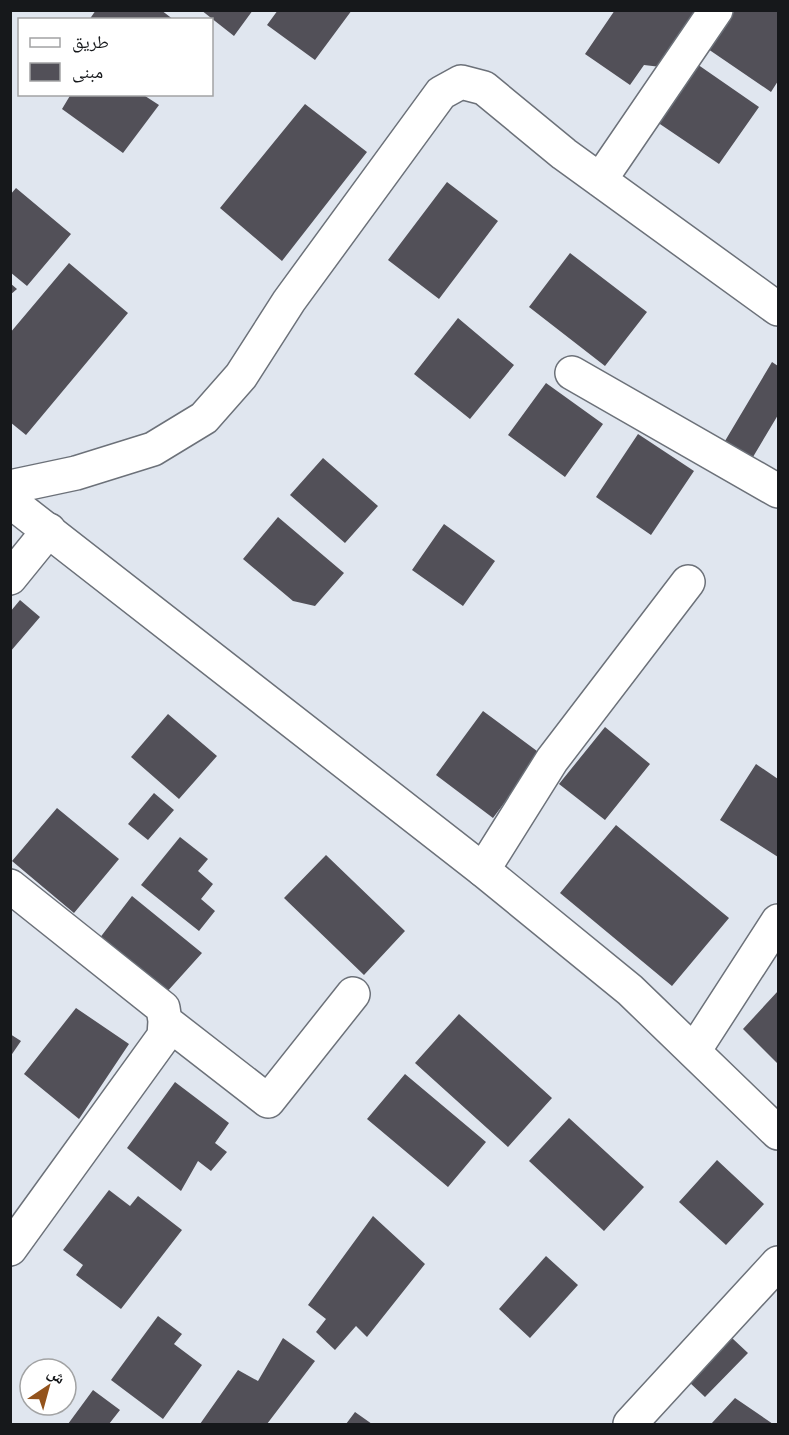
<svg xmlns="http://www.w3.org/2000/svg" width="789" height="1435" viewBox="0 0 789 1435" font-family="Figtree,'Noto Naskh Arabic',sans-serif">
	<rect width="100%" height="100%" fill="#e0e6ef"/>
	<path fill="#525058" d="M 96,10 L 161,10 L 174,20 L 89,20 Z
		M 201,10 L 253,10 L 234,36 Z
		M 278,10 L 352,10 L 315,60 L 267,25 Z
		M 615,10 L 700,10 L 661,67 L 644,65 L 630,85 L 585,54 Z
		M 735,10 L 778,10 L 778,81 L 771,92 L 708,49 Z
		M 694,62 L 759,107 L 719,164 L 654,120 Z
		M 71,94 L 142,94 L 159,105 L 123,153 L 62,109 Z
		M 305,104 L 367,152 L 282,261 L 220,208 Z
		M 447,182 L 498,221 L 439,299 L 388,260 Z
		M 16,188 L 71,234 L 27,286 L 10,272 L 10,195 Z
		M 570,253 L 647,312 L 605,366 L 529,307 Z
		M 69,263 L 128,313 L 26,435 L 10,422 L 10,333 Z
		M 10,283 L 17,289 L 10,295 Z
		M 458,318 L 514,365 L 470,419 L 414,374 Z
		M 772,362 L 778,366 L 778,415 L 750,462 L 722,446 Z
		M 546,383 L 603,424 L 565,477 L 508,435 Z
		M 638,434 L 694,471 L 651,535 L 596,497 Z
		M 323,458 L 378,506 L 345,543 L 290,495 Z
		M 278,517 L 344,573 L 315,606 L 293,601 L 243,559 Z
		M 444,524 L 495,561 L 463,606 L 412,570 Z
		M 20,600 L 40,617 L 10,652 L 10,612 Z
		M 483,711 L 541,754 L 493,818 L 436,775 Z
		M 168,714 L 217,756 L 179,799 L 131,757 Z
		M 605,727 L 650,764 L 605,820 L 559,784 Z
		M 756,764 L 778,779 L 778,857 L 720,820 Z
		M 154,793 L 174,810 L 148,840 L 128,824 Z
		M 57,808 L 119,859 L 74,913 L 12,861 Z
		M 616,825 L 729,918 L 672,986 L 560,893 Z
		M 180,837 L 208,859 L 198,871 L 213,884 L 201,899 L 215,911 L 199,931 L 141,885 Z
		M 326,855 L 405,931 L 364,975 L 284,898 Z
		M 132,896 L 202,953 L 165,994 L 99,939 Z
		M 778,991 L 778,1064 L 743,1029 Z
		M 76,1008 L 129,1044 L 79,1119 L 24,1074 Z
		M 459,1014 L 552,1098 L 508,1147 L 415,1063 Z
		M 10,1034 L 21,1041 L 10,1057 Z
		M 405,1074 L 486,1142 L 448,1187 L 367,1119 Z
		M 175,1082 L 229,1123 L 215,1143 L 227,1152 L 211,1171 L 198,1161 L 181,1191 L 127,1148 Z
		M 569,1118 L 644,1187 L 604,1231 L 529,1161 Z
		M 717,1160 L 764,1204 L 726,1245 L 679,1202 Z
		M 109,1190 L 130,1206 L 138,1196 L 182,1230 L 121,1309 L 76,1275 L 83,1265 L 63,1250 Z
		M 373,1216 L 425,1264 L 367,1337 L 356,1326 L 335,1350 L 316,1332 L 326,1319 L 308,1305 Z
		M 546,1256 L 578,1285 L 530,1338 L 499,1309 Z
		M 158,1316 L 182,1334 L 174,1344 L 202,1365 L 163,1419 L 111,1380 Z
		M 283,1338 L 315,1361 L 267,1424 L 200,1424 L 238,1370 L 258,1381 Z
		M 732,1338 L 748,1353 L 705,1397 L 689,1382 Z
		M 93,1390 L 120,1410 L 109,1424 L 68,1424 Z
		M 735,1398 L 773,1424 L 711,1424 Z
		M 355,1412 L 372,1424 L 346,1424 Z"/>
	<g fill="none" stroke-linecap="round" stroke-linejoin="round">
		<g stroke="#6c7179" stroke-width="36">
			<path id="minor" d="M 600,180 L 716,10
				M 572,373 L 778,491
				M 10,487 L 76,473 L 153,449 L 204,418 L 241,376 L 289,301 L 441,93 L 461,82 L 484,88 L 564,154 L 778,309
				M 10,578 L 49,530
				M 483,870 L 552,760 L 688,582
				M 10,886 L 163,1008 L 165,1021 L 164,1036 L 10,1249
				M 165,1021 L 268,1101 L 353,994
				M 694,1051 L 778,921
				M 630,1424 L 778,1263"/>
		</g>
		<g stroke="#6c7179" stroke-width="36">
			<path id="tertiary" d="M 10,501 L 483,870 L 630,990 L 778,1133"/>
		</g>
		<use href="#minor" stroke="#fff" stroke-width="33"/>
		<use href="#tertiary" stroke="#fff" stroke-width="33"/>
	</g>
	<rect width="789" height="1435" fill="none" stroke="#16181b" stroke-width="24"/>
	<rect x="18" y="18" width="195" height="78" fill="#ffffff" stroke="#a2a3a4" stroke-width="1.5"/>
	<rect x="30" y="38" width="30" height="9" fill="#ffffff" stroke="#a2a3a4" stroke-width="1.5"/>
	<text x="72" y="48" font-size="18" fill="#16181b">طريق</text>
	<rect x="30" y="63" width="30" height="18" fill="#525058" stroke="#a2a3a4" stroke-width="1.5"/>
	<text x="72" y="78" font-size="18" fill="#16181b">مبنى</text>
	<g transform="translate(48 1387) rotate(36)"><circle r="28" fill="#ffffff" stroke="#a2a3a4" stroke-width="1.5"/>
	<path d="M0-4.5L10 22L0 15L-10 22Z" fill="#93531c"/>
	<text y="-9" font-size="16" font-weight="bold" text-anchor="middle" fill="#16181b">ش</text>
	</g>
</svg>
